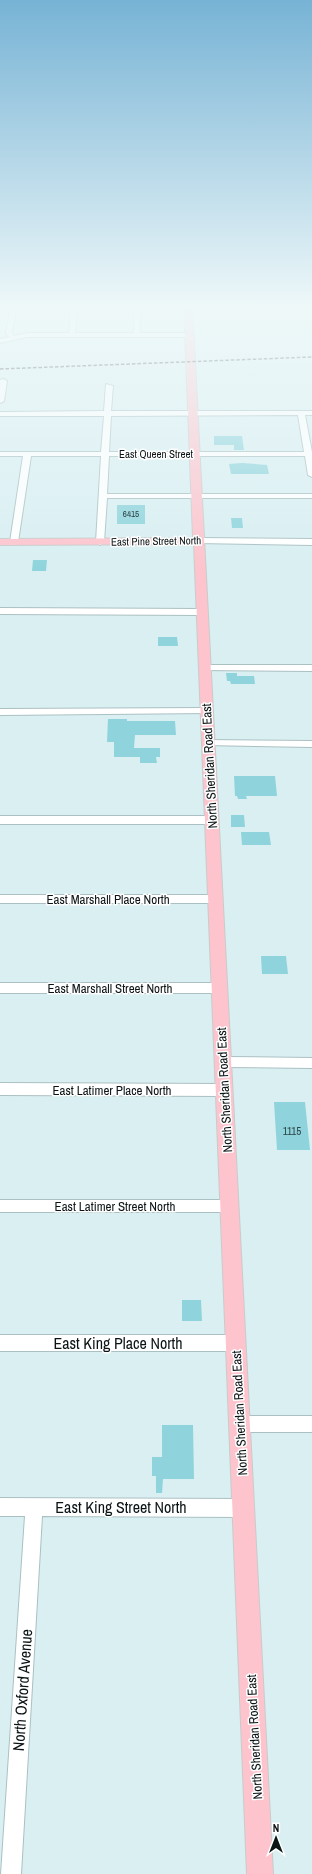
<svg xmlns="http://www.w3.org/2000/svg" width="312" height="1874" viewBox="0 0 312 1874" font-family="'Archivo Narrow',sans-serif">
	<rect width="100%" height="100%" fill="#d9eff2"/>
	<path fill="#8fd4dc" d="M 214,436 L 242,436 L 244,450 L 234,450 L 234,445 L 214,445 Z
		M 242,463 L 267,465 L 269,474 L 231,474 L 229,464 Z
		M 117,505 L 145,505 L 145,524 L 117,524 Z
		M 231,518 L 242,518 L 243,528 L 232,528 Z
		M 33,560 L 47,560 L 46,571 L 32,571 Z
		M 158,637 L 177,637 L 178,646 L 158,646 Z
		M 226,673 L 237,673 L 237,676 L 254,676 L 255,684 L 231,684 L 230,681 L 227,681 Z
		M 108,719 L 127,719 L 127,721 L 175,721 L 176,735 L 135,735 L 134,748 L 160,748 L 160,757 L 156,757 L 157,763 L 140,763 L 140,757 L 114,757 L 114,742 L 107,742 Z
		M 234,776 L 275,776 L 277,796 L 246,796 L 247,799 L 238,799 L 237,796 L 235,796 Z
		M 231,815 L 244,815 L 245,827 L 231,827 Z
		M 241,832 L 269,832 L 271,845 L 242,845 Z
		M 261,956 L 286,956 L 288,974 L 262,974 Z
		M 274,1102 L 305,1102 L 310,1150 L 277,1150 Z
		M 182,1300 L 201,1300 L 202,1321 L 182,1321 Z
		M 162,1425 L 193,1425 L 194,1479 L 163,1479 L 162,1493 L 156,1493 L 156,1476 L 152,1476 L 152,1457 L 162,1457 Z"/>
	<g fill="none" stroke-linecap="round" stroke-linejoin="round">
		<g stroke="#abc0c2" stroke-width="2">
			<path id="minor" d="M 11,305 L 17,305 L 12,333 L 14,336 L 27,333 L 69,333 L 72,305 L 78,305 L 75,333 L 134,333 L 135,305 L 141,305 L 140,333 L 189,333 L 192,335 L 189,337 L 27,337 L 0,343 L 0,339 L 9,337 L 6,333 Z
				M 3,379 L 7,381 L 4,401 L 0,403 L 0,380 Z
				M 106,384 L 113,386 L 111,411 L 312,411 L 312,415 L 305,415 L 312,452 L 312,477 L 308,475 L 305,456 L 109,456 L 107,494 L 312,494 L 312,498 L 107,498 L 104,542 L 100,545 L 96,542 L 101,456 L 31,456 L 18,542 L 14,545 L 11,544 L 10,542 L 23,456 L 0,456 L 0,452 L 101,452 L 104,416 L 0,416 L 0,412 L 104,411 ZM 298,415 L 304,452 L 109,452 L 111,416 Z
				M 199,538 L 312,539 L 312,545 L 196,543 L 195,541 Z
				M 0,608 L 202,609 L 207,612 L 202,615 L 0,614 Z
				M 204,665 L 312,665 L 312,671 L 201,670 L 199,668 L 201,666 Z
				M 206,708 L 211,711 L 210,713 L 0,715 L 0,709 Z
				M 208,740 L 312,741 L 312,747 L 204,745 L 203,743 L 204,741 Z
				M 0,816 L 211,816 L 216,820 L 211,824 L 0,824 Z
				M 0,895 L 215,895 L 219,896 L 221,899 L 219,902 L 215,903 L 0,903 Z
				M 0,983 L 219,983 L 223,985 L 225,988 L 223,991 L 219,993 L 0,993 Z
				M 223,1057 L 312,1058 L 312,1068 L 223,1067 L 218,1066 L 216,1062 L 218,1058 Z
				M 0,1083 L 224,1084 L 229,1086 L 231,1090 L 229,1094 L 224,1096 L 0,1095 Z
				M 0,1200 L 229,1200 L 234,1201 L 236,1206 L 234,1211 L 229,1212 L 0,1212 Z
				M 0,1335 L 236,1335 L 242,1338 L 244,1343 L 242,1348 L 236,1351 L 0,1351 Z
				M 239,1416 L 312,1416 L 312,1432 L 239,1432 L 233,1430 L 231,1424 L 233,1418 Z
				M 0,1498 L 243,1499 L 249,1502 L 252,1508 L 249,1514 L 243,1517 L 42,1516 L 21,1874 L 1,1874 L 25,1516 L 0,1516 Z"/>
		</g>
		<g stroke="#c9cbcb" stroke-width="2">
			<path id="major" d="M 184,305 L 192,305 L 273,1874 L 247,1874 L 194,544 L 0,545 L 0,539 L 193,538 Z"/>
		</g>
		<use href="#minor" fill="#fff" fill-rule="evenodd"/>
		<use href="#major" fill="#fdc4cd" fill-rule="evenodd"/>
		<path stroke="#434f51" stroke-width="1.5" stroke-dasharray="3.5 2" stroke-linecap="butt" d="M 0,369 L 312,357"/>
	</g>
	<linearGradient id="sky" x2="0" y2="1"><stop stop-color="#77b3d5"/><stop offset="0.54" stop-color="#eef8f9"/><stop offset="1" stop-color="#eef8f9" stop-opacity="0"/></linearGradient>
	<rect width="312" height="568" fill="url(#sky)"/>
	<g text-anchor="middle" stroke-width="3" stroke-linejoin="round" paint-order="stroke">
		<g font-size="9" fill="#2c4346">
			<text x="131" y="517">6415</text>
		</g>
		<g font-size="11" fill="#0b1314" stroke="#fff">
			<text x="156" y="458">East Queen Street</text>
			<text transform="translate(156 541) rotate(-1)" y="4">East Pine Street North</text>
		</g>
		<g font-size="11" fill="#2c4346">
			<text x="292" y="1135">1115</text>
		</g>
		<g font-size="13" fill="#0b1314" stroke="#fff">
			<text transform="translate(209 766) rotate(-93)" y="5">North Sheridan Road East</text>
			<text x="108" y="904">East Marshall Place North</text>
			<text x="110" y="993">East Marshall Street North</text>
			<text x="112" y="1095">East Latimer Place North</text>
			<text transform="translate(224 1090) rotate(-93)" y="5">North Sheridan Road East</text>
			<text x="115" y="1211">East Latimer Street North</text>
			<text transform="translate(239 1413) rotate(-93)" y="5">North Sheridan Road East</text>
			<text transform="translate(254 1737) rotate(-93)" y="5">North Sheridan Road East</text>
		</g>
		<g font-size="16" fill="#0b1314" stroke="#fff">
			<text x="118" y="1349">East King Place North</text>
			<text x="121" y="1513">East King Street North</text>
			<text transform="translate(22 1690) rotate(-86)" y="6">North Oxford Avenue</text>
		</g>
	</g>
	<g transform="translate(276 1838)" stroke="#ffffff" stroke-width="3" paint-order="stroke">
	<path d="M0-3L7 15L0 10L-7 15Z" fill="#0b1314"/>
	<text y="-6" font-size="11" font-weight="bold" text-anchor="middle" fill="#0b1314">N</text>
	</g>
</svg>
